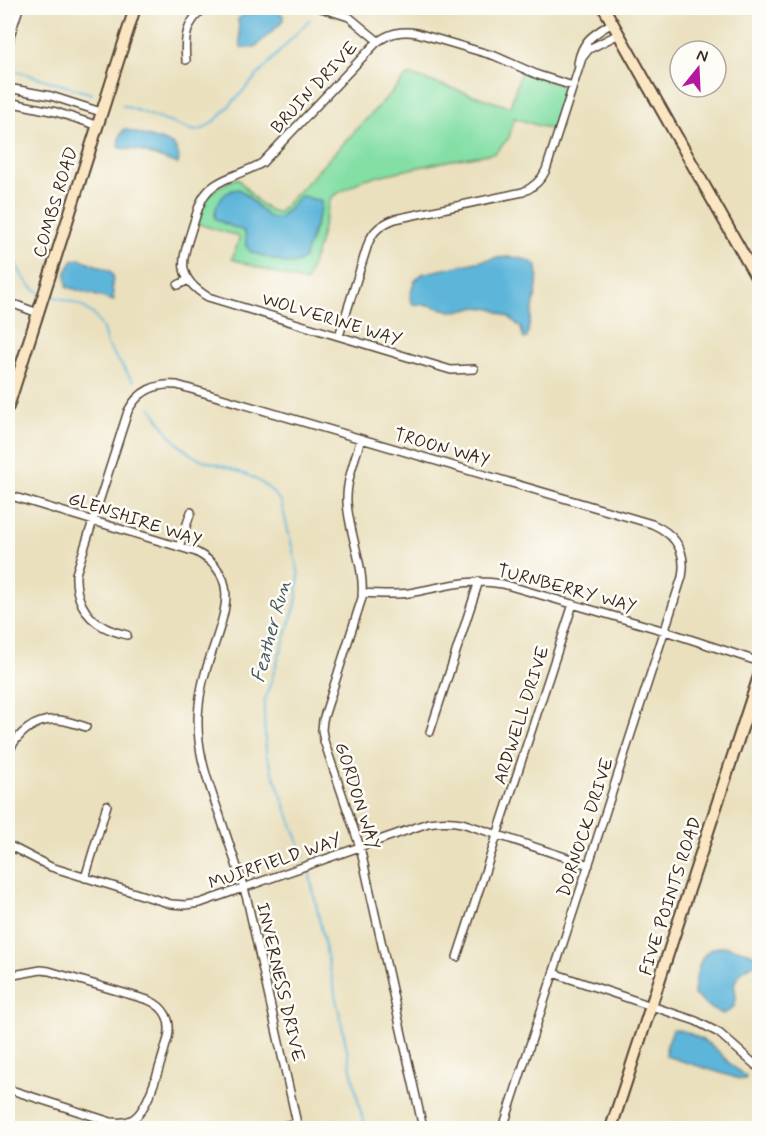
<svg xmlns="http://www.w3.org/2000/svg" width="767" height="1136" viewBox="0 0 767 1136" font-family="Mynerve,sans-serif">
	<rect width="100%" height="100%" fill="#fdfcf7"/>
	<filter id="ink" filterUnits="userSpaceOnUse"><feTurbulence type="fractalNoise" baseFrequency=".0167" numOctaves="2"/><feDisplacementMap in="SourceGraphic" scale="12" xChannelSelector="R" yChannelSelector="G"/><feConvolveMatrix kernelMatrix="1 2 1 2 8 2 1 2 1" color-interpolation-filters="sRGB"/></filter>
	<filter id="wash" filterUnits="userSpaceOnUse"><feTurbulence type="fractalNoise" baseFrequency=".008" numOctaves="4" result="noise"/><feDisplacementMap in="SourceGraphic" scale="24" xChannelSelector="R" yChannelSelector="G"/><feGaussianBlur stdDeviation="1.35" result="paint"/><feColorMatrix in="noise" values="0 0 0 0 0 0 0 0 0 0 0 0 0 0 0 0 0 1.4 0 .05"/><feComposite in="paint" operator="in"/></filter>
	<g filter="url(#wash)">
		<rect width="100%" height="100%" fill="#eae0be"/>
		<path fill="#84dfa5" stroke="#608462" stroke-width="1.5" fill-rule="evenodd" d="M 521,71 L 564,86 L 565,91 L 553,130 L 514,118 L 509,138 L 495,153 L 452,160 L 364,179 L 333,196 L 330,200 L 318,247 L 306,282 L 288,277 L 232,259 L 239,239 L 238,236 L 198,224 C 207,195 208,190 237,178 C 248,189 263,213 279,212 L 406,77 L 411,75 L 510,107 ZM 232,190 L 244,192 L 269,218 L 274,220 L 279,218 L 301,196 C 306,196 312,200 319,200 L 321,202 L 321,208 L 310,243 L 246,246 L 246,238 L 244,231 L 223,223 L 220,200 Z"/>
		<path fill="#5db6da" stroke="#4c707c" stroke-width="1.5" d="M 270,9 L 283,15 L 283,19 L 280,24 L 255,47 L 245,48 L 241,47 L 238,19 L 242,16 Z
			M 124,129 L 172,144 C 178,151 180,155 178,164 L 138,150 L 120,148 L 118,144 L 120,136 Z
			M 238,189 C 251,195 268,226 280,217 C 287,212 294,203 301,196 C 306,196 312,200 319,200 L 321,202 L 321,208 L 304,258 L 297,263 L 288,264 L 251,252 L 246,246 L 246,238 L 244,231 L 223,223 L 215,218 C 214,204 224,191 238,189 Z
			M 510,257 C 520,258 529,259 537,266 C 540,290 530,315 527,338 L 524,339 L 521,328 L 509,317 L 492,309 L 478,307 L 465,310 L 451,311 L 429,305 L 413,304 L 410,298 L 414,282 L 422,274 L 495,258 Z
			M 81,259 L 110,271 L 113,276 L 112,286 L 114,301 L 67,287 L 66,272 L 73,260 Z
			M 724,946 L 748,952 L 759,957 L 759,960 L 754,964 L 742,971 L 734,983 C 737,998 739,1008 723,1014 L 711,1008 L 694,995 C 695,980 698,953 714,948 C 718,947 721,947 724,946 Z
			M 673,1029 L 687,1032 L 704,1041 L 715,1048 L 730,1064 L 746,1077 L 745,1079 L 740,1079 L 666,1056 L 666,1048 Z"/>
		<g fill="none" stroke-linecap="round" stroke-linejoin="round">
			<path stroke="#5db6da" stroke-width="2" d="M 16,71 L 92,94
				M 122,105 L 191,130 C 202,133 209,125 218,118 L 310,19
				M 8,247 C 16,264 23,284 40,293
				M 49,295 L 80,305 L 94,315 L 103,329 L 107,345 L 133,381
				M 151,407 C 163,427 176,446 197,458 C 229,469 261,473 281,502 L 299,575 L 296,604 L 264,703 L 264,716 L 266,754 L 304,857
				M 309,871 L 356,1092 L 365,1128"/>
		</g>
	</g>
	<g filter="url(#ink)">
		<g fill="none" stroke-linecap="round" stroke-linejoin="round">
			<g stroke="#554536" stroke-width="10">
				<path id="street" d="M 321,8 L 349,17 L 378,41
					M 8,50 L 10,36 L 19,8
					M 186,60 C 184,39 186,21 205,8
					M 578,63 C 582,40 594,34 612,23
					M 8,88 L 51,96 L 101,112
					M 8,102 L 56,112 L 96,125
					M 178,285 L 188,280
					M 8,302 L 38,313
					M 339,336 L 368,244 C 373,230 382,224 395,219 L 523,192 C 534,187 541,181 546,170 L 582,58 L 589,49 L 619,34
					M 474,369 L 451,370 L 208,297 C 173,276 183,258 193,225 C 197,214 199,200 208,191 C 218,179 247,172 262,163 L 376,43 C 389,33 401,30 417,33 L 495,56 L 538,75 L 573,86
					M 361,439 C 355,459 346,481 347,502 C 349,535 365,566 362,598 L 323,720 L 322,730 L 324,741 L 360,847 L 423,1128
					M 8,495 L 196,552 C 238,574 227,606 215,643 C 208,663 201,683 199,705 C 194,745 207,780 220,816 C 229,844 239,871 247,899 L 298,1128
					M 179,547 L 191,512
					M 362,593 C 378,594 394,595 409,593 C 445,587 465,578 503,584 L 665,631 L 760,662
					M 127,635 C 119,633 111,631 104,627 C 84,617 75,596 76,574 L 128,411 C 138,391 156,383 177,385 L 652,524 C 675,534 687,551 682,577 L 503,1128
					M 430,732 L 479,581
					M 8,754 C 16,734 35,718 59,720 C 68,721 77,724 86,727
					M 8,845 L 51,867 L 171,904 L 185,905 L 200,903 L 428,823 C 440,821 451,821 462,823 L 589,865
					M 85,878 L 107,805
					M 457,957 L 573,604
					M 553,973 L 696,1021 L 719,1033 L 760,1069
					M 8,976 L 41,970 L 49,971 L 148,1000 C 165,1007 172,1020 168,1038 C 162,1057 150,1109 133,1119 C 126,1123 119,1123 111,1122 L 8,1089
					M 274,1128 L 297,1123"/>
			</g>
			<g stroke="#554536" stroke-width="14">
				<path id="secondary" d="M 604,8 L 760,284
					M 8,407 L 135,8
					M 611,1128 L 760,673"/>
			</g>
			<use href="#street" stroke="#fff" stroke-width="7"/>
			<use href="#secondary" stroke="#fbe6c4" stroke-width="10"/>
		</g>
	</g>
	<g text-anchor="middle" stroke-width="5" stroke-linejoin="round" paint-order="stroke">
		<g font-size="18" fill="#3b2a1e" stroke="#fdfcf7">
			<text transform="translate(314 87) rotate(-47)" y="6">BRUIN DRIVE</text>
			<text transform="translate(55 202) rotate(-73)" y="6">COMBS ROAD</text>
			<text transform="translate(332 319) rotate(17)" y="6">WOLVERINE WAY</text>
			<text transform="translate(442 447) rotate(16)" y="6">TROON WAY</text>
			<text transform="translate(135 519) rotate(18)" y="6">GLENSHIRE WAY</text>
			<text transform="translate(567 588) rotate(15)" y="6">TURNBERRY WAY</text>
			<text transform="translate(521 715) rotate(-72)" y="6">ARDWELL DRIVE</text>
			<text transform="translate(358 796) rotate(72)" y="6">GORDON WAY</text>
			<text transform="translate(585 827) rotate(-72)" y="6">DORNOCK DRIVE</text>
			<text transform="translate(275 861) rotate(-19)" y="6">MUIRFIELD WAY</text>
			<text transform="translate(670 896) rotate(-72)" y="6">FIVE POINTS ROAD</text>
			<text transform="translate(281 982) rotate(77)" y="6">INVERNESS DRIVE</text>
		</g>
		<g font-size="20" font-style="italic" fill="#475b60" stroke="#fdfcf7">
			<text transform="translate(270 631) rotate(-75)" y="7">Feather Run</text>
		</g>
	</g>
	<rect width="767" height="1136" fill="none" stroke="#fdfcf7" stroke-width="30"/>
	<g transform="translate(698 69) rotate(18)"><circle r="28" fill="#fdfcf7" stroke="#afa8a0" stroke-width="1.5"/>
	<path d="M0-4.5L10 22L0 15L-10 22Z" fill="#b5179e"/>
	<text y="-9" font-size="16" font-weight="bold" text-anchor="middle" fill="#3b2a1e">N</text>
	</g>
</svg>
